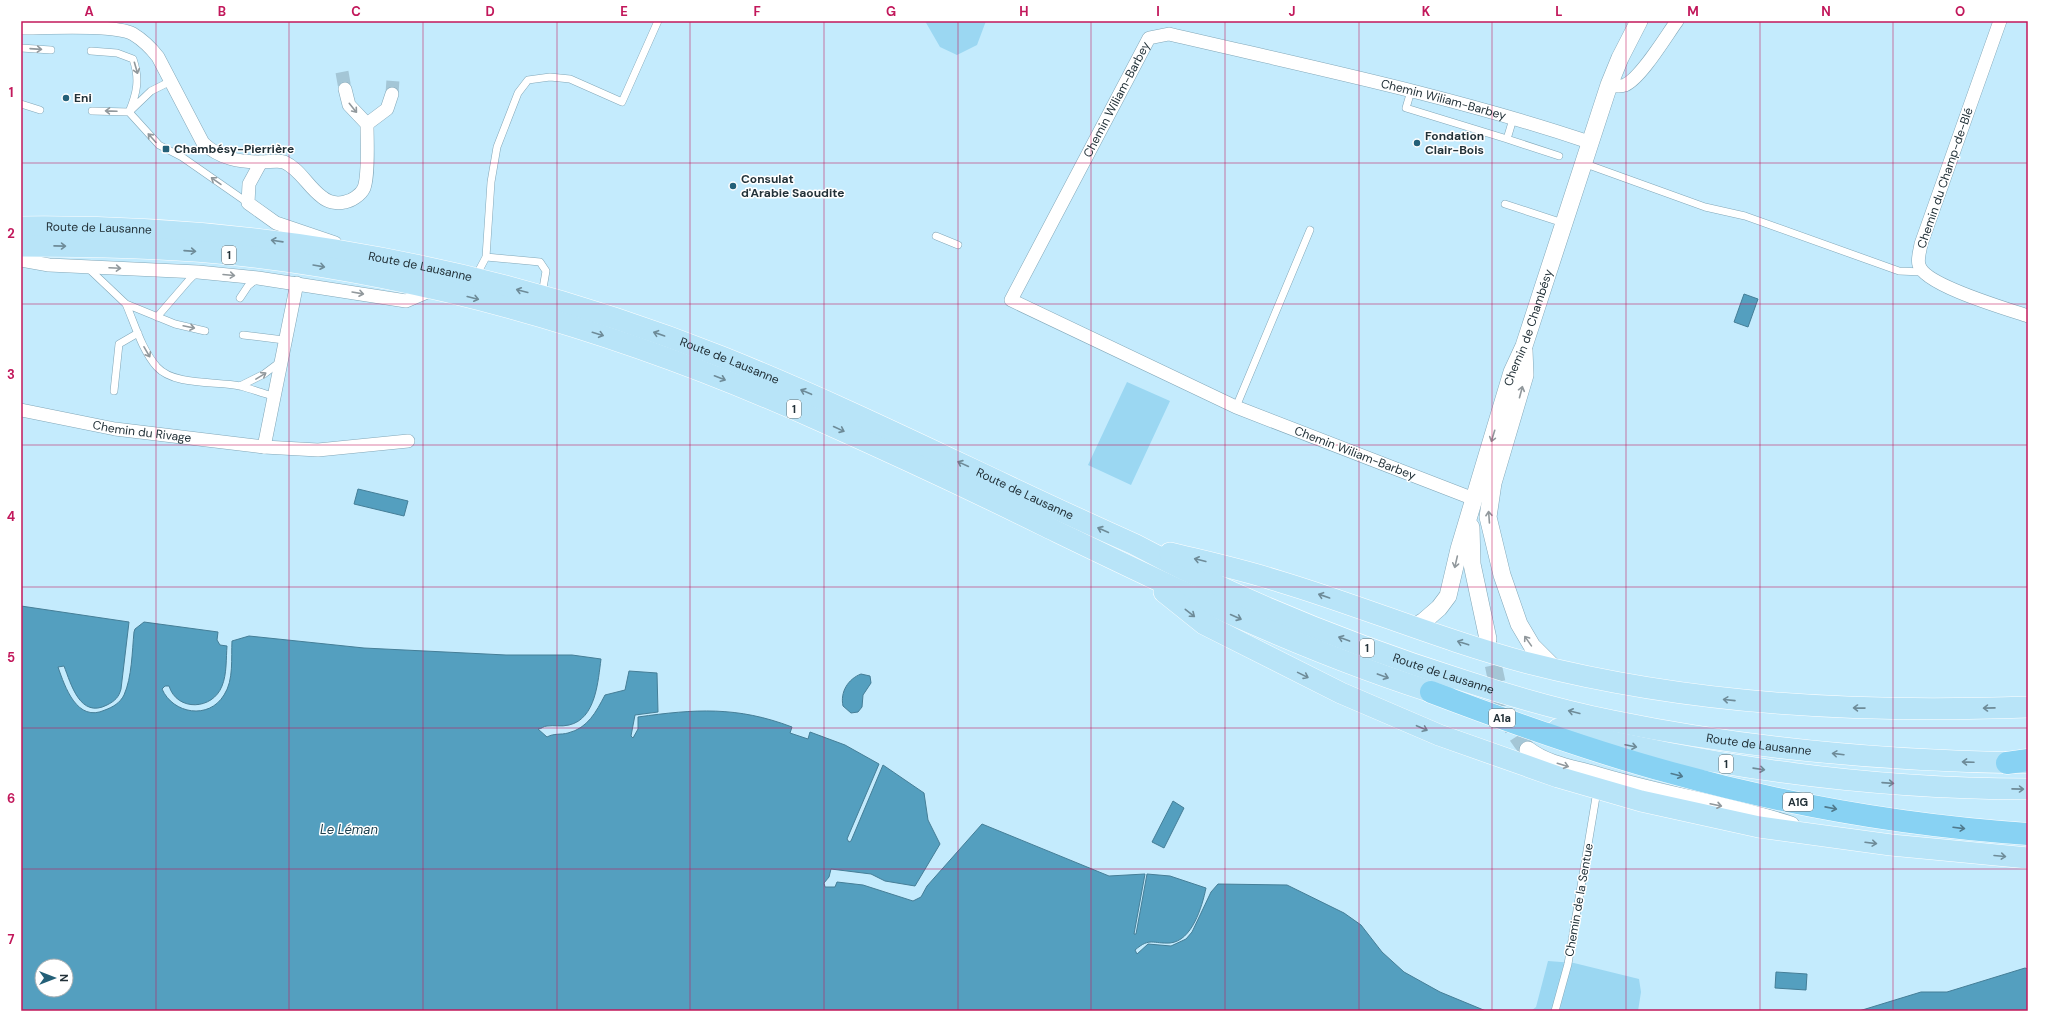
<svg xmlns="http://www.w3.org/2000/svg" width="2049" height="1032" viewBox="0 0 2049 1032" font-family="'DM Sans',sans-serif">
	<rect width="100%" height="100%" fill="#c4ebfd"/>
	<path fill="#9bd7f2" d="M 925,21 L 986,21 L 977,45 L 957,55 L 940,47 Z
		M 1127,382 L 1170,401 L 1131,485 L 1088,465 Z
		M 1548,961 L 1574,963 L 1639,979 L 1641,992 L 1638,1011 L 1531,1011 L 1536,1007 Z"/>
	<path fill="#549fbf" stroke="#457e97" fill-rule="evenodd" d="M 1744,294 L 1758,299 L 1748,327 L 1734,322 Z
		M 358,489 L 408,501 L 404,516 L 354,504 Z
		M 21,606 L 129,622 L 121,689 C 119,697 115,701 107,705 C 80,719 71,684 64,666 L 58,667 C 65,687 77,723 105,710 C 113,707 120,703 124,695 C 132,677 132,652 134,632 L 135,629 L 144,622 L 218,632 L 217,640 L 220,645 L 227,646 C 226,658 227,674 222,686 C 213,710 177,712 169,686 L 165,686 L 162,689 C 173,714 209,720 224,695 C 234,680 231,658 232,641 L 249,636 L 364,648 L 506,655 L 572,655 L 601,659 C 598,681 596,719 569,725 C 561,727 554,725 547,726 C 543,726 542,729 538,729 L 547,737 C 554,733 561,735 568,733 C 588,728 596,712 605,695 L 625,690 L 629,671 L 657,673 L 658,712 L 635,715 L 631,736 L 633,738 L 638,729 L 638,717 C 695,709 737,706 792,727 L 790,733 L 808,739 L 810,732 L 845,745 L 879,764 L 847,839 L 849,842 L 851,841 L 883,765 L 924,793 L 928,820 L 940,844 L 915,886 L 885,881 L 871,874 L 831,869 L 829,877 L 824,883 L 825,887 L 835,887 L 837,882 L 863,885 L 913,901 L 921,897 L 927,886 L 982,824 L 1109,876 L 1145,874 L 1134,934 L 1136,934 L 1147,874 L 1170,876 L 1206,888 C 1202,907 1192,941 1170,943 C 1153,944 1150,937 1135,950 L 1137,954 L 1148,944 L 1171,946 L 1186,939 L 1192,932 L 1211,892 L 1218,884 L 1287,885 L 1344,913 L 1361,925 L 1382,952 L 1404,972 L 1440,992 L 1486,1011 L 21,1011 ZM 42,966 L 66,966 L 66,990 L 42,990 Z
		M 861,674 L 870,676 L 871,683 L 863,695 L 862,707 L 858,712 L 851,713 L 843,706 C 840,692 848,679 861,674 Z
		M 1173,801 L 1184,808 L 1164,848 L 1152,842 Z
		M 2025,968 L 2028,969 L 2028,1011 L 1859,1011 L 1921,992 L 1947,992 Z
		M 1776,972 L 1807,974 L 1806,990 L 1775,988 Z"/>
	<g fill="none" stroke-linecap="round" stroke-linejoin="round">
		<path stroke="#a4c6d6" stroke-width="13" stroke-dasharray="13 6" stroke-linecap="butt" d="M 342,72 L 345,89
			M 392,94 L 393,79"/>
		<path stroke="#a4c6d6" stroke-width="17" stroke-dasharray="17 8" stroke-linecap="butt" d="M 1488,641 C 1497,678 1501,722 1528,750"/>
		<g stroke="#82a7b8" stroke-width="8">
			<path id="service" d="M 21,48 L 51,50
				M 91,51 L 117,53 L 133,59 C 140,79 137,93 129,112
				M 1411,91 L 1406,108 L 1507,139 L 1513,119
				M 21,104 L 40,110
				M 92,111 L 129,112 L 151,91 L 171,81
				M 129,112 L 159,145 L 182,157 L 248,203
				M 1507,139 L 1559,156
				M 1583,163 L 1705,207 L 1745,216 L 1899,271 L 1922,272
				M 1505,204 L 1563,223
				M 936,236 L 958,245
				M 486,257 L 540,262 L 546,271 L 542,294
				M 87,267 L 126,304 L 175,324 L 205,331
				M 476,276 L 486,257 L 491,182 L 497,147 L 518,93 L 528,80 L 550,77 L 570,79 L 622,102 L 658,21
				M 240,298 L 248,286 L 258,278
				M 126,304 C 135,325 142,350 157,367 C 174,386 217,381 240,386 C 251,389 262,393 273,396
				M 157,317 L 189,280 L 197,272
				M 243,335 L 284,340
				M 240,386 L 264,374 L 280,362
				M 114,391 L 119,344 L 138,333
				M 1236,407 L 1310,230
				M 1555,1011 L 1568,964 L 1597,791"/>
		</g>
		<g stroke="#82a7b8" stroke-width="14">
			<g id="minor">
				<path d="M 2000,21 L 1921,244 C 1920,251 1917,259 1919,265 C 1924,285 2007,309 2028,316"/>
				<path d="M 21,28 C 46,28 114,24 133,34 C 143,40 151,48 158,57 L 203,143 C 220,159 240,162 262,162 C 269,162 278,160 284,162 C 300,169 308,187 322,197 C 328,202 337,204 345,202 C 351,201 361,195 364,188 C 369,175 367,140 367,124 L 349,105 L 345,89"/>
				<path d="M 1609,85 C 1615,86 1620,87 1625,85 C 1641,78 1666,36 1677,21"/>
				<path d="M 367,124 L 387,109 L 392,94"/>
				<path d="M 261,162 L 249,184 L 248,203 L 276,223 L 335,243"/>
				<path d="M 21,260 L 49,265 L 198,272 L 258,278 L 406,301 L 434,289"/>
				<path id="s1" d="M 21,410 L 115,429 L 264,447 L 297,283"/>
				<path d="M 264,447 L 318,450 L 408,441"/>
				<path id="s2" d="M 1474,499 L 1236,407 L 1011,300 L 1149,38 L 1169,34 C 1310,67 1452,96 1589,142"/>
			</g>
		</g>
		<g stroke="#82a7b8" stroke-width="18">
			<g id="tertiary">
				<path d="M 1524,350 L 1525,375 L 1493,483 L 1488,517 L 1502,575 L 1519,624 L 1532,646 L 1555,669"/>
				<path d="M 1471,527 L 1472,564 L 1488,639"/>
				<path id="s3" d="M 1414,627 L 1424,621 L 1439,608 L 1448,596 L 1459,549 L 1512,372 L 1524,346 L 1609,85 L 1620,58 L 1639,21"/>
				<path d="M 1528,750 C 1546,764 1571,768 1593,774 C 1658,794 1726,804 1791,825"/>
			</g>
		</g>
		<g stroke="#fff" stroke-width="22">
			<g id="primary">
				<path id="s4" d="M 21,227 C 263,224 497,268 722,357 C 862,413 996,483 1134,544 C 1239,600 1351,645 1465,681 C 1514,697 1563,711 1613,721 C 1749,749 1888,761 2025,763"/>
				<path d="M 21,246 C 87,246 153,247 218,253 C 428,274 631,335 823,422 C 897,455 970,489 1043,525 C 1175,589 1307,654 1448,697"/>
				<path d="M 1170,553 C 1207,562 1244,570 1281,582 C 1364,607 1444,641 1528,663 C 1692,705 1859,713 2028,707"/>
				<path d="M 1164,592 L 1204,624 L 1341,693 L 1439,735 L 1558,777 L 1641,801 L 1759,827 L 1891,845 L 2028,858"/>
				<path d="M 1558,729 C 1712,767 1869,789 2028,789"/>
			</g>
		</g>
		<g stroke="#fff" stroke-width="23">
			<path id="motorway" d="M 1431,692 C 1510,722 1590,751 1672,773 C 1787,805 1908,826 2028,834
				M 2007,763 L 2028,760"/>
		</g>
		<use href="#service" stroke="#fff" stroke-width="7"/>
		<use href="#minor" stroke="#fff" stroke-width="13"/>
		<use href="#tertiary" stroke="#fff" stroke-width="17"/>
		<use href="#primary" stroke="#b8e4f8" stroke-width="21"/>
		<use href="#motorway" stroke="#88d2f3" stroke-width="22"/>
	</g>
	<defs><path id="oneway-shaft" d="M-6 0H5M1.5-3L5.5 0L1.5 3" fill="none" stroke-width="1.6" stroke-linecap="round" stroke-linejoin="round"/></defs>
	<g stroke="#91989c">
		<use href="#oneway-shaft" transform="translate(36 49) rotate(4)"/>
		<use href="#oneway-shaft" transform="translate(136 68) rotate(74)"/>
		<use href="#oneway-shaft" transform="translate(353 108) rotate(51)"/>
		<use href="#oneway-shaft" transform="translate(111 111) rotate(-178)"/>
		<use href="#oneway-shaft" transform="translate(152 138) rotate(-132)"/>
		<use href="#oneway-shaft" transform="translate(216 181) rotate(-145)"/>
		<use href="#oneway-shaft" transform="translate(115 268) rotate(3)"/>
		<use href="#oneway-shaft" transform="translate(229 275) rotate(5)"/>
		<use href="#oneway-shaft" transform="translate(358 293) rotate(10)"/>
		<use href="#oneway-shaft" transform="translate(189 327) rotate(12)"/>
		<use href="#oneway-shaft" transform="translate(147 352) rotate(60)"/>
		<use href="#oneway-shaft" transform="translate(261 376) rotate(-31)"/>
		<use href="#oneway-shaft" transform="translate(1521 392) rotate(-75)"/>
		<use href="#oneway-shaft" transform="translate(1493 436) rotate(107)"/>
		<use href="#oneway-shaft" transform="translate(1489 517) rotate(-94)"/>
		<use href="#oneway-shaft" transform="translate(1456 562) rotate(103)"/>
		<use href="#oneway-shaft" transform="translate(1528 641) rotate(-125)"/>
		<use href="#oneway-shaft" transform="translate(1563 765) rotate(17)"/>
		<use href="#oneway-shaft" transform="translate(1716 805) rotate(12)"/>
	</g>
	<g stroke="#6e8b98">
		<use href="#oneway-shaft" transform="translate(277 241) rotate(-172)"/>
		<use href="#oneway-shaft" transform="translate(60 246) rotate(1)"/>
		<use href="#oneway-shaft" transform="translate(190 251) rotate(4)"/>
		<use href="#oneway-shaft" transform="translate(319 266) rotate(10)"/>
		<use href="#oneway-shaft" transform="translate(522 291) rotate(-165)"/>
		<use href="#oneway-shaft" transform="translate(473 298) rotate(14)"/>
		<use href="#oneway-shaft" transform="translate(598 334) rotate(17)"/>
		<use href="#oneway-shaft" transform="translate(659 334) rotate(-161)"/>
		<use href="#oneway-shaft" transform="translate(720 378) rotate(21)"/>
		<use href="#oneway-shaft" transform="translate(806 392) rotate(-157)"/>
		<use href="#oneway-shaft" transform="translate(839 429) rotate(25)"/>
		<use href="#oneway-shaft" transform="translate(963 464) rotate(-155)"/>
		<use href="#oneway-shaft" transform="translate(1103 530) rotate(-156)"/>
		<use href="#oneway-shaft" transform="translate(1200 560) rotate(-166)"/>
		<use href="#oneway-shaft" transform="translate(1324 596) rotate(-161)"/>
		<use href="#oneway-shaft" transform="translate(1190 613) rotate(38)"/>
		<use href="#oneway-shaft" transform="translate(1236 617) rotate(24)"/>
		<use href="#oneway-shaft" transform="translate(1344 639) rotate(-160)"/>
		<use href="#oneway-shaft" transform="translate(1463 643) rotate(-162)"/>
		<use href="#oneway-shaft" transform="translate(1303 675) rotate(26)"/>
		<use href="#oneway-shaft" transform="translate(1383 676) rotate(20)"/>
		<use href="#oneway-shaft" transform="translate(1729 700) rotate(-174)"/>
		<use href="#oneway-shaft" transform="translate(1859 708) rotate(-179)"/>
		<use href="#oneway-shaft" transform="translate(1989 708) rotate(179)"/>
		<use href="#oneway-shaft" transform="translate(1574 712) rotate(-166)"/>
		<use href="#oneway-shaft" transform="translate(1422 728) rotate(23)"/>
		<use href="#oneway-shaft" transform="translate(1631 746) rotate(12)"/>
		<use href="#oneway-shaft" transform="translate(1838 754) rotate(-173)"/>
		<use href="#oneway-shaft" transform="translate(1968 762) rotate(-178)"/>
		<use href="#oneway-shaft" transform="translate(1759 769) rotate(8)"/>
		<use href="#oneway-shaft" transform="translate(1888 783) rotate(4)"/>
		<use href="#oneway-shaft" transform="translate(2018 789) rotate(1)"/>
		<use href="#oneway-shaft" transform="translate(1871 843) rotate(7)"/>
		<use href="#oneway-shaft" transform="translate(2000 856) rotate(5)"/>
	</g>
	<g stroke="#507a8d">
		<use href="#oneway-shaft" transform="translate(1677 775) rotate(15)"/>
		<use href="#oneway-shaft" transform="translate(1831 808) rotate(11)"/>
		<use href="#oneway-shaft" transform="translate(1959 828) rotate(7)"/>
	</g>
	<path fill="none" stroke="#c2185b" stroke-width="1" stroke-opacity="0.55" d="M 156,21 L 156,1011M 289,21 L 289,1011M 423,21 L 423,1011M 557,21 L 557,1011M 690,21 L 690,1011M 824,21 L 824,1011M 958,21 L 958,1011M 1091,21 L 1091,1011M 1225,21 L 1225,1011M 1359,21 L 1359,1011M 1492,21 L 1492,1011M 1626,21 L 1626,1011M 1760,21 L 1760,1011M 1893,21 L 1893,1011M 21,163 L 2028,163M 21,304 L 2028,304M 21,445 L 2028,445M 21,587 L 2028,587M 21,728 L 2028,728M 21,869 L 2028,869"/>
	<g fill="#246078" stroke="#fff" stroke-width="1.5">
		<circle cx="66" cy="98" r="4"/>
		<circle cx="1417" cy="143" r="4"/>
		<rect x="162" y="145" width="8" height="8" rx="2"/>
		<circle cx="733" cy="186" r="4"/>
	</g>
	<g text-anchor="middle" stroke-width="3" stroke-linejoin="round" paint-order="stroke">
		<g fill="#fff" stroke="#657074" stroke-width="1">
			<rect x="222" y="246" width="14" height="18" rx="3"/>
			<rect x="787" y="400" width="14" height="18" rx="3"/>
			<rect x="1360" y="639" width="14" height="18" rx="3"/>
			<rect x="1489" y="709" width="26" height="18" rx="3"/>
			<rect x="1719" y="755" width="14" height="18" rx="3"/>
			<rect x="1783" y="793" width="30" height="18" rx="3"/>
		</g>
		<g font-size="11" font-weight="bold" fill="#233239">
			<text x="229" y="259">1</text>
			<text x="794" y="413">1</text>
			<text x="1367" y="652">1</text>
			<text x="1502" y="722">A1a</text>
			<text x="1726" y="768">1</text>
			<text x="1798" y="806">A1G</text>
		</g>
		<g font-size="12" font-weight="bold" fill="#233239" stroke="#fff" text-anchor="start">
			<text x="74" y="102">Eni</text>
			<text x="1425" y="140">Fondation<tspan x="1425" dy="14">Clair-Bois</tspan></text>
			<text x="174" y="153">Chambésy-Pierrière</text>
			<text x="741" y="183">Consulat<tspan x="741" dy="14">d'Arabie Saoudite</tspan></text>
		</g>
		<g font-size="12" fill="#233239" stroke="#fff">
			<text dy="4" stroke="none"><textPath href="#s2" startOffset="731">Chemin Wiliam-Barbey</textPath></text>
			<text dy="4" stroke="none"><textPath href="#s2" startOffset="1103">Chemin Wiliam-Barbey</textPath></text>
			<text transform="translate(1945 178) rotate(-71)" y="4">Chemin du Champ-de-Blé</text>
			<text dy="4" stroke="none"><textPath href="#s4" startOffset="78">Route de Lausanne</textPath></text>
			<text dy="4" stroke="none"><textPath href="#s4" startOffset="402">Route de Lausanne</textPath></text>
			<text dy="4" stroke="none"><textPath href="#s3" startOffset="327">Chemin de Chambésy</textPath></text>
			<text dy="4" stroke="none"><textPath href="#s4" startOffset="726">Route de Lausanne</textPath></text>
			<text dy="4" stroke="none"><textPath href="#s1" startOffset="123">Chemin du Rivage</textPath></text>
			<text transform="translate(1355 453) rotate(21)" y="4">Chemin Wiliam-Barbey</text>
			<text dy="4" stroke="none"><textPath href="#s4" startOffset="1050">Route de Lausanne</textPath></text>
			<text dy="4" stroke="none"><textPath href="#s4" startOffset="1506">Route de Lausanne</textPath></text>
			<text dy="4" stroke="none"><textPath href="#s4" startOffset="1830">Route de Lausanne</textPath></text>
			<text transform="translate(1579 900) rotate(-80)" y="4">Chemin de la Sentue</text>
		</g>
		<g font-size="13" font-style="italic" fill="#1e414f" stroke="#fff">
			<text x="349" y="834">Le Léman</text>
		</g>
	</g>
	<rect width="2049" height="1032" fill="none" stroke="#ffffff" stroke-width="44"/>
	<g transform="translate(54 978) rotate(90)"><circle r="19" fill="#ffffff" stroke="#a7adb0"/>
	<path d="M0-3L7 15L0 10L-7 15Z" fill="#246078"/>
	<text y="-6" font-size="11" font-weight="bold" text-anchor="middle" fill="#233239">N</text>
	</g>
	<rect x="22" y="22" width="2005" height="988" fill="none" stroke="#c2185b" stroke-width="1.5"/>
	<g font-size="13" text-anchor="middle" font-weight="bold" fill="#c2185b">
		<text x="89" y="16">A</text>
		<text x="222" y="16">B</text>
		<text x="356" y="16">C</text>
		<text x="490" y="16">D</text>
		<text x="624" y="16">E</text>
		<text x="757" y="16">F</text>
		<text x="891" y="16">G</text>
		<text x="1024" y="16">H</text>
		<text x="1158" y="16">I</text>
		<text x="1292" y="16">J</text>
		<text x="1426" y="16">K</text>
		<text x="1559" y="16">L</text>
		<text x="1693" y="16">M</text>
		<text x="1826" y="16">N</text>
		<text x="1960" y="16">O</text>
		<text x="11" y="97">1</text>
		<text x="11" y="238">2</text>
		<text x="11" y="379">3</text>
		<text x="11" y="521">4</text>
		<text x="11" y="662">5</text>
		<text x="11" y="803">6</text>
		<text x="11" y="944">7</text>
	</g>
</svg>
